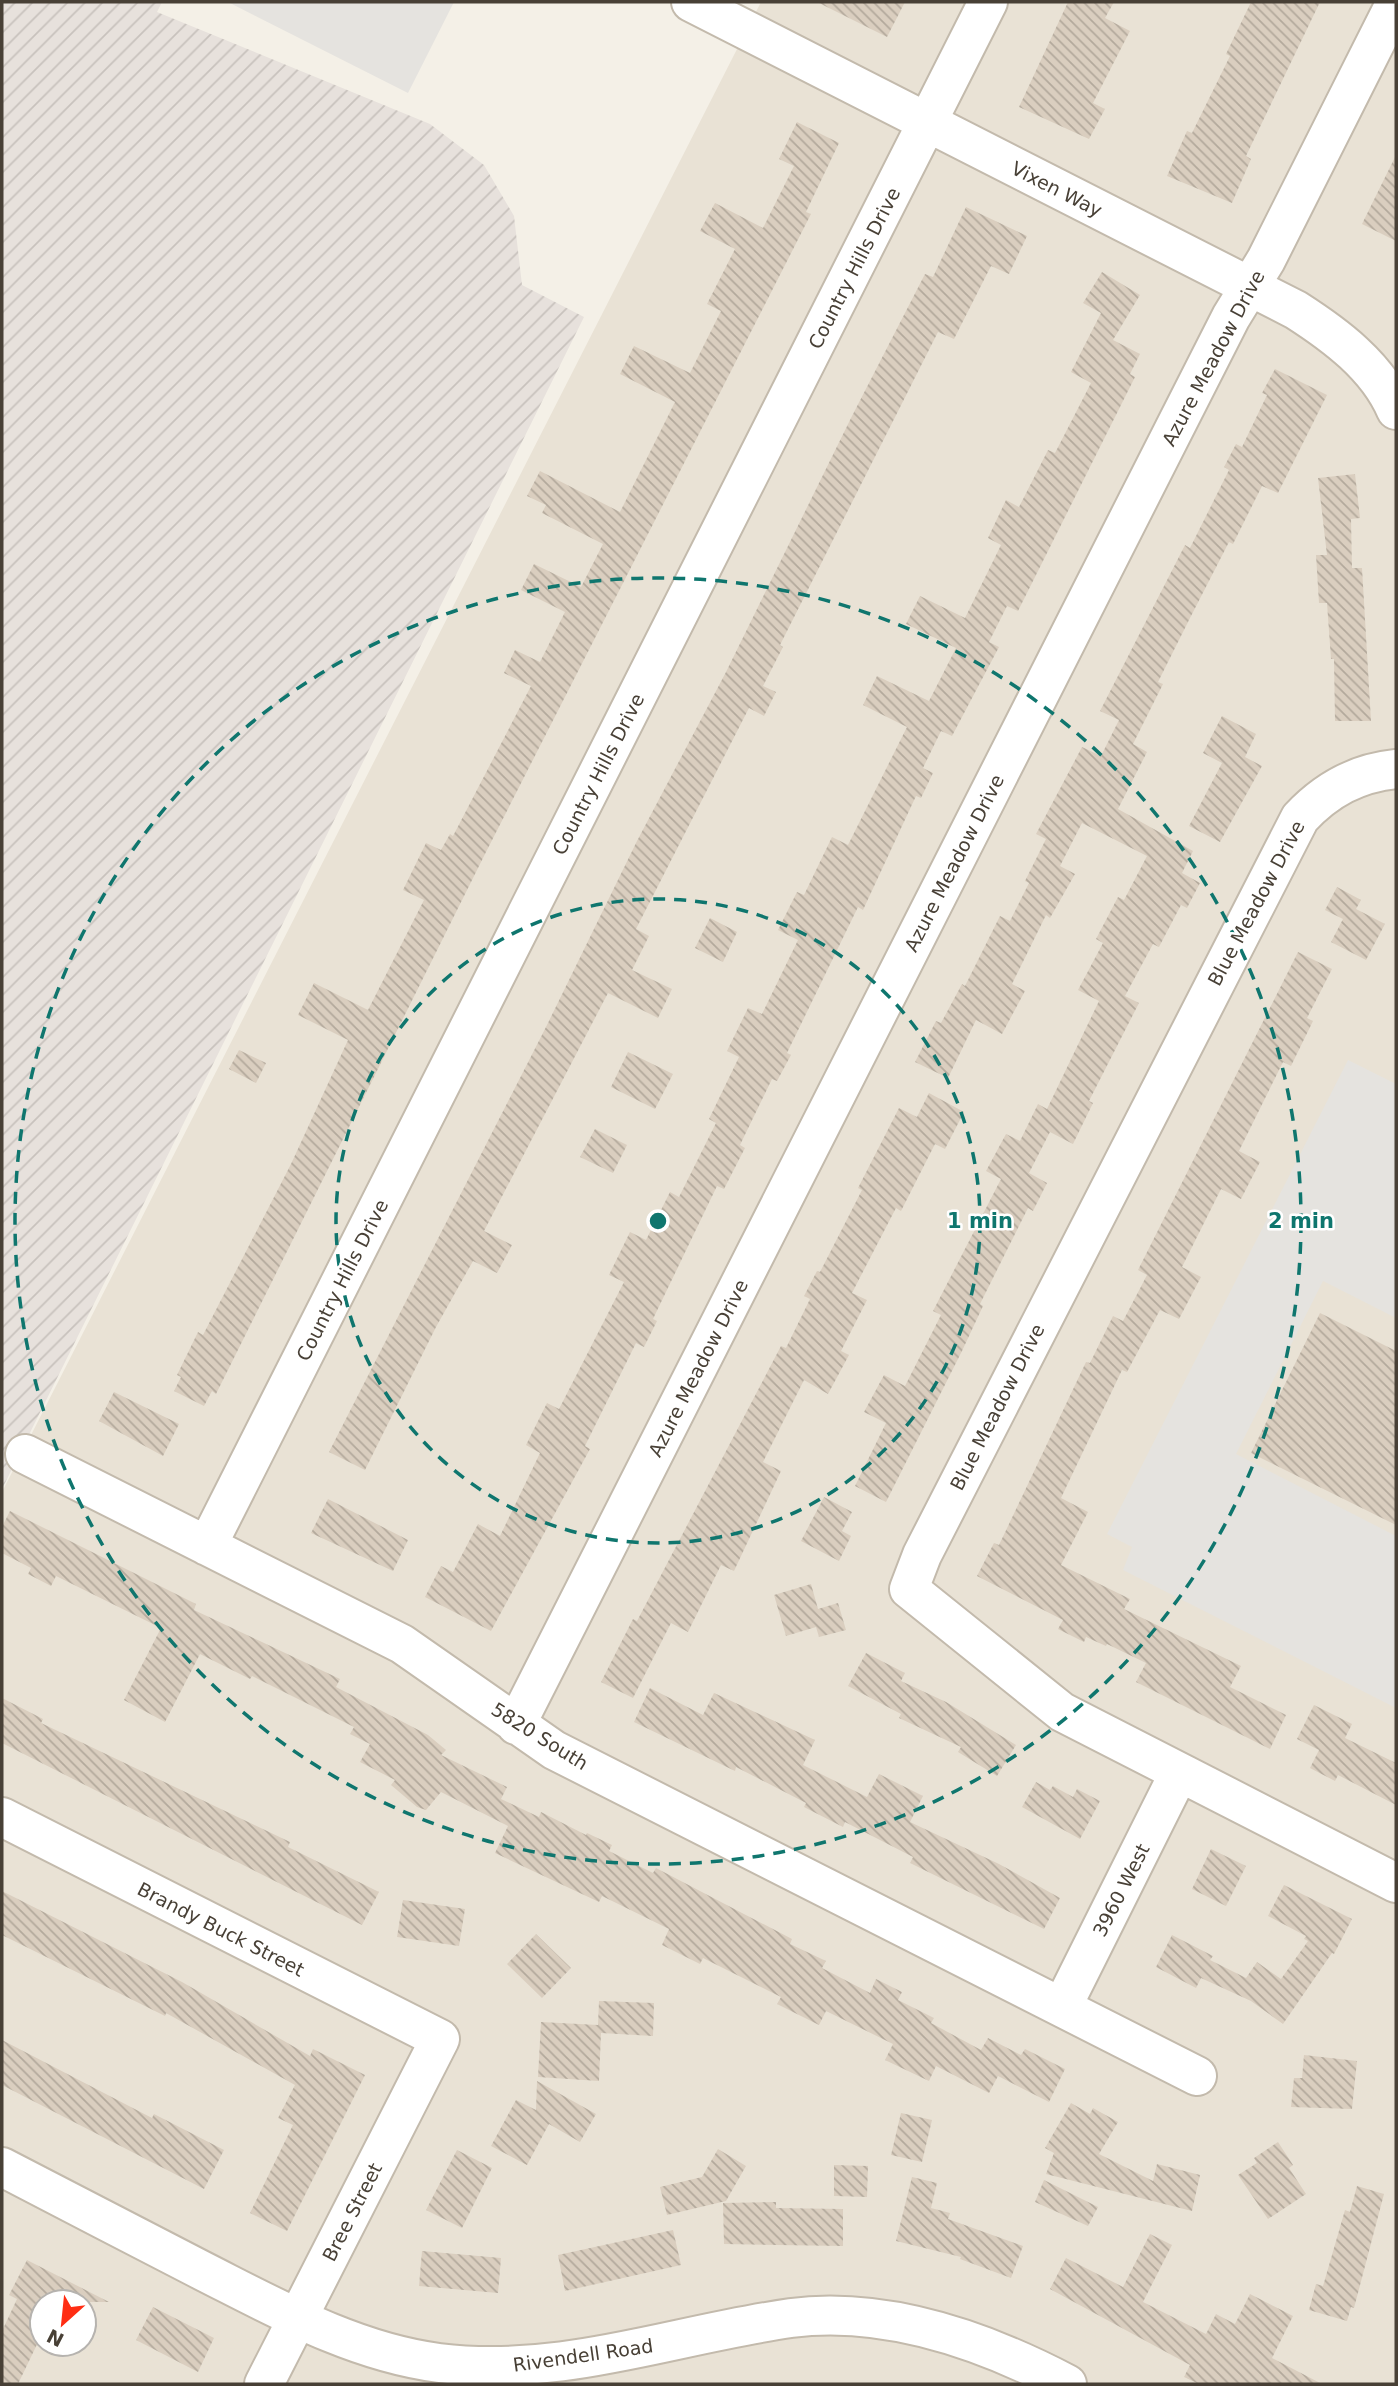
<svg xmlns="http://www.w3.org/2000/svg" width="1398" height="2386" viewBox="0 0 1398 2386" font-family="'DejaVu Sans',sans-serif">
	<defs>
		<pattern id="industrial-furrows" width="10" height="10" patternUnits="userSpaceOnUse" patternTransform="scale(1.75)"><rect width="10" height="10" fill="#e7e1dc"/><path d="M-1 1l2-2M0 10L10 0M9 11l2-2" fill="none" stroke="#c8c2bd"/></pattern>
		<pattern id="building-back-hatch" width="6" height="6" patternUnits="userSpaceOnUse" patternTransform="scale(1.75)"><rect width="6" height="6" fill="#dacebf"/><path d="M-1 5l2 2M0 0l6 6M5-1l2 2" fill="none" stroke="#b3a99c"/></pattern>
	</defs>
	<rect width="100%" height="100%" fill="#f4f0e7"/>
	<path fill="#e9e2d5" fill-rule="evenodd" d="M 761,2 L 1396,2 L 1396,2384 L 2,2384 L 2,1492 ZM 42,2302 L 84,2302 L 84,2344 L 42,2344 Z"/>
	<path fill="url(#industrial-furrows)" d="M 2,2 L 162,2 L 157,12 L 430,124 L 484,165 L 514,216 L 522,285 L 584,317 L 2,1489 Z"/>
	<path fill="#e5e3df" d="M 228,2 L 454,2 L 408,93 Z
		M 1348,1060 L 1396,1084 L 1396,1318 L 1323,1281 L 1236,1454 L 1396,1536 L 1396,1708 L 1123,1570 L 1132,1547 L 1107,1534 Z"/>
	<path fill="url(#building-back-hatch)" d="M 817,2 L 905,2 L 887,37 Z
		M 1068,2 L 1114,2 L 1105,18 L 1130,31 L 1093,103 L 1105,109 L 1089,139 L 1019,107 Z
		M 1251,2 L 1320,2 L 1246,156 L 1251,159 L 1232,203 L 1167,176 L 1187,131 L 1192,133 L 1230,56 L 1226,54 Z
		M 797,122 L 839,143 L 806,212 L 811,214 L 486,852 L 216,1394 L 212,1391 L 204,1406 L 174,1391 L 181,1377 L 177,1375 L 198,1332 L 203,1335 L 291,1164 L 348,1040 L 298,1015 L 314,983 L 368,1010 L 424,900 L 403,890 L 426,843 L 441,850 L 450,834 L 453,836 L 531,686 L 504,673 L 515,650 L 540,662 L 565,612 L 521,590 L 534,564 L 581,587 L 603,544 L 542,513 L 546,505 L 527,496 L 540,471 L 620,512 L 675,402 L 620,374 L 634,346 L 690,373 L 721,311 L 707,304 L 735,249 L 700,231 L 715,203 L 763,228 L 794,166 L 779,159 Z
		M 1396,155 L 1396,241 L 1362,224 Z
		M 966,207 L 1027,236 L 1009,274 L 991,266 L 954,339 L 938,332 L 780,645 L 783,647 L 763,686 L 776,692 L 764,716 L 749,708 L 636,929 L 649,936 L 632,970 L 672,989 L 658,1018 L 608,993 L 484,1231 L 512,1245 L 497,1273 L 473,1261 L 436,1327 L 365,1470 L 329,1452 L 546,1027 L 637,841 L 726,672 L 852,416 L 925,274 L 933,277 Z
		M 1102,272 L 1140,295 L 1113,340 L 1140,354 L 1130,374 L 1135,377 L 1018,611 L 1007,606 L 989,642 L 999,647 L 952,736 L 941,731 L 923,768 L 933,773 L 921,798 L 916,796 L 863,910 L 858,907 L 787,1053 L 791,1055 L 777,1081 L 772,1079 L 740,1145 L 745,1148 L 724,1189 L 717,1186 L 653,1319 L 657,1321 L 644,1347 L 636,1343 L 585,1446 L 590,1449 L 491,1631 L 425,1597 L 441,1566 L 453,1572 L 478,1524 L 500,1536 L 540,1453 L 526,1445 L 547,1403 L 559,1409 L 624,1282 L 609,1275 L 630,1232 L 646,1240 L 670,1192 L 679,1197 L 716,1123 L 709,1119 L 739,1057 L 727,1051 L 748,1008 L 762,1014 L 798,940 L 778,930 L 797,892 L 804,895 L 832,837 L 848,845 L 907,727 L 863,705 L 877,676 L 929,701 L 956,648 L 906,624 L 920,596 L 965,618 L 1001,545 L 988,538 L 1006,500 L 1019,507 L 1048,450 L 1055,453 L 1091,383 L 1071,372 L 1101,313 L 1083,303 Z
		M 1275,369 L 1327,395 L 1278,493 L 1262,486 L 1233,544 L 1229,542 L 1190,618 L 1158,682 L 1163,684 L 1133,744 L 1147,752 L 1118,809 L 1193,851 L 1182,873 L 1200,883 L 1187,908 L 1181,905 L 1159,947 L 1153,944 L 1125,996 L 1139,1003 L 1089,1101 L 1093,1103 L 1073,1144 L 1050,1132 L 1029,1173 L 1047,1183 L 1033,1211 L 1028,1208 L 980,1304 L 983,1306 L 962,1351 L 886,1502 L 855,1486 L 886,1423 L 864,1412 L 884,1375 L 905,1386 L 941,1315 L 933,1311 L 1001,1179 L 986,1171 L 1006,1134 L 1020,1141 L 1038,1104 L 1047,1109 L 1099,1001 L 1078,990 L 1103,943 L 1096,939 L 1118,897 L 1124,900 L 1147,856 L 1082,823 L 1060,866 L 1075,874 L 1050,918 L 1046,915 L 1012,984 L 1025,991 L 1002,1034 L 976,1020 L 948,1078 L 915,1062 L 936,1021 L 941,1023 L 962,984 L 965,986 L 1000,916 L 1010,921 L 1029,883 L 1025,881 L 1046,839 L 1036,834 L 1082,747 L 1101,756 L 1119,720 L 1100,711 L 1185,545 L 1190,548 L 1229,470 L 1224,467 L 1236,444 L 1242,447 L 1267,395 L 1262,393 Z
		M 1355,474 L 1360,518 L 1351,519 L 1352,568 L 1362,568 L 1371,721 L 1335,721 L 1334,659 L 1331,659 L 1327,603 L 1319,603 L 1316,555 L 1327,555 L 1318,478 Z
		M 1222,716 L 1256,734 L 1245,757 L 1262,766 L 1220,842 L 1189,826 L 1222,763 L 1203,753 Z
		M 1337,887 L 1361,900 L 1356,909 L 1385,924 L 1366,960 L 1331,942 L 1343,919 L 1325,910 Z
		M 710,918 L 737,932 L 723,962 L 695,948 Z
		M 1298,952 L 1332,969 L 1307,1018 L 1313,1021 L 1291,1066 L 1283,1062 L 1239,1151 L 1260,1162 L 1241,1199 L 1221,1189 L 1182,1267 L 1201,1277 L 1179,1319 L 1160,1310 L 1127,1372 L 1122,1370 L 1061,1498 L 1088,1512 L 1061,1565 L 1130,1599 L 1124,1609 L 1241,1666 L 1230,1687 L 1286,1715 L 1270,1749 L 1136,1682 L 1146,1663 L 1107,1644 L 1106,1646 L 1086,1637 L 1084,1642 L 1058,1629 L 1063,1620 L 977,1576 L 994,1543 L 999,1545 L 1086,1362 L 1090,1363 L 1113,1316 L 1123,1321 L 1147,1275 L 1138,1270 Z
		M 239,1050 L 266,1063 L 256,1083 L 229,1069 Z
		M 628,1052 L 673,1074 L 655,1109 L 611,1087 Z
		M 929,1093 L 964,1112 L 945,1149 L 935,1144 L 901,1211 L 896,1208 L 852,1293 L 867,1300 L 841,1351 L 849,1355 L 828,1394 L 804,1380 L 763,1462 L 781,1471 L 734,1571 L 721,1565 L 688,1632 L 671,1623 L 633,1698 L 601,1682 L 633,1619 L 637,1621 L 781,1346 L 786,1348 L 810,1299 L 804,1296 L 817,1271 L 820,1272 L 862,1190 L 858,1188 L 899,1108 L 917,1117 Z
		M 595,1129 L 627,1145 L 613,1173 L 580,1157 Z
		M 1320,1313 L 1396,1351 L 1396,1525 L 1251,1453 Z
		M 114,1392 L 179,1424 L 163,1456 L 99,1421 Z
		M 824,1497 L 852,1512 L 842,1531 L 851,1536 L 839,1561 L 801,1541 Z
		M 328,1499 L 408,1540 L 393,1571 L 311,1533 Z
		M 10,1511 L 196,1604 L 194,1610 L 340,1679 L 336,1687 L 428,1735 L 446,1750 L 441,1755 L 507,1787 L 501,1799 L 539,1817 L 541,1812 L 586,1835 L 587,1833 L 612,1845 L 609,1851 L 653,1873 L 656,1868 L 792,1939 L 790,1944 L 826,1961 L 822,1968 L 870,1993 L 876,1979 L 902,1992 L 898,2000 L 934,2018 L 931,2023 L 981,2050 L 988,2038 L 1021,2055 L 1025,2049 L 1065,2069 L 1049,2102 L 998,2076 L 989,2093 L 936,2066 L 929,2081 L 885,2060 L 893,2044 L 826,2011 L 819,2025 L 777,2004 L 781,1997 L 703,1958 L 700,1964 L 662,1945 L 669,1929 L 602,1896 L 599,1902 L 495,1853 L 508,1826 L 441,1792 L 426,1810 L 417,1807 L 391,1785 L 395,1780 L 360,1762 L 370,1744 L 350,1734 L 354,1727 L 252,1676 L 250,1679 L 200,1654 L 165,1722 L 124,1700 L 161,1628 L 56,1576 L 51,1586 L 28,1574 L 31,1568 L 2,1553 L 2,1527 Z
		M 811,1584 L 818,1609 L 838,1603 L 846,1630 L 819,1637 L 816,1627 L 786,1636 L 774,1595 Z
		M 866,1653 L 905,1673 L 901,1681 L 946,1702 L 1016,1745 L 997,1776 L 958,1752 L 961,1747 L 899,1718 L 901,1714 L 848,1686 Z
		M 650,1688 L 703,1715 L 714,1693 L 815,1740 L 803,1765 L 867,1797 L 879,1774 L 923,1796 L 910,1822 L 999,1864 L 1060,1898 L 1044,1929 L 910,1863 L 913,1857 L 845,1822 L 843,1827 L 804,1807 L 806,1803 L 736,1767 L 735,1771 L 634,1722 Z
		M 2,1698 L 43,1719 L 41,1723 L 290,1842 L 288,1847 L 379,1892 L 362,1925 L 2,1743 Z
		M 1314,1705 L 1352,1724 L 1345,1738 L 1396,1763 L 1396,1805 L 1338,1775 L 1335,1781 L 1310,1768 L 1319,1750 L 1297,1739 Z
		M 1036,1782 L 1050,1790 L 1053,1786 L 1073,1797 L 1077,1789 L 1100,1801 L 1080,1839 L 1022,1807 Z
		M 1211,1849 L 1246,1866 L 1226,1906 L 1192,1889 Z
		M 1284,1885 L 1352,1919 L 1334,1954 L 1332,1953 L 1283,2024 L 1251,2001 L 1201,1978 L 1196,1988 L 1156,1967 L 1172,1935 L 1213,1956 L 1210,1960 L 1246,1978 L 1257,1962 L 1281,1979 L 1308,1941 L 1304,1939 L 1306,1936 L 1268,1916 Z
		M 2,1891 L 182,1982 L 310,2056 L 313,2049 L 365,2075 L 287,2231 L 250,2213 L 293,2125 L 278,2118 L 295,2085 L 166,2013 L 165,2016 L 2,1935 Z
		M 403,1900 L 465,1909 L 459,1946 L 397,1937 Z
		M 536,1934 L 571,1968 L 542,1998 L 507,1964 Z
		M 599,2001 L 654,2003 L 653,2036 L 601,2033 L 599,2081 L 538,2077 L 541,2022 L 598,2025 Z
		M 2,2040 L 152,2118 L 154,2114 L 224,2150 L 204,2189 L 2,2085 Z
		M 1304,2055 L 1357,2061 L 1352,2109 L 1291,2107 L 1294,2078 L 1302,2078 Z
		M 537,2081 L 596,2114 L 580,2142 L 549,2124 L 527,2165 L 491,2146 L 516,2100 L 536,2110 Z
		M 1071,2103 L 1090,2114 L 1093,2108 L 1118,2122 L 1099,2154 L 1153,2181 L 1157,2164 L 1200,2175 L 1192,2211 L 1046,2174 L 1054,2153 L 1045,2148 Z
		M 901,2113 L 932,2120 L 922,2162 L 891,2155 Z
		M 1278,2142 L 1293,2165 L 1289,2168 L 1306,2194 L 1268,2219 L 1238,2175 L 1257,2163 L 1254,2158 Z
		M 718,2149 L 746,2166 L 726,2201 L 667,2215 L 660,2187 L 702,2177 Z
		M 457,2150 L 492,2168 L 462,2228 L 426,2210 Z
		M 834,2165 L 868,2166 L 867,2197 L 834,2196 Z
		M 912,2177 L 937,2183 L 931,2208 L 950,2213 L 948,2219 L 1023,2246 L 1011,2278 L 960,2259 L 961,2257 L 896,2241 Z
		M 1044,2180 L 1098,2207 L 1088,2226 L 1035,2202 Z
		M 1357,2186 L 1384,2194 L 1354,2308 L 1351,2307 L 1347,2321 L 1309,2310 L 1316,2284 L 1323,2286 L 1345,2210 L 1350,2212 Z
		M 776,2202 L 776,2208 L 843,2209 L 843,2246 L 724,2244 L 723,2203 Z
		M 673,2230 L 681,2265 L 565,2291 L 558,2255 Z
		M 1150,2234 L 1172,2245 L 1143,2302 L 1206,2334 L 1216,2314 L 1235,2324 L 1250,2294 L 1293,2316 L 1272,2358 L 1322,2384 L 1199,2384 L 1184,2377 L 1190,2365 L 1050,2289 L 1066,2258 L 1123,2287 Z
		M 422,2251 L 501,2258 L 498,2293 L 419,2286 Z
		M 27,2260 L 109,2302 L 42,2302 L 42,2334 L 18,2384 L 2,2384 L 2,2331 L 17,2299 L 9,2295 Z
		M 153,2307 L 214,2338 L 198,2372 L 136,2340 Z"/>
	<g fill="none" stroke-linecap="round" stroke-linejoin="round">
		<g stroke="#c3baac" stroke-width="42">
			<path id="minor" d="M 691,2 L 1296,310 C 1335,335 1377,366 1396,410
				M 1396,769 C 1357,773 1327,789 1300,818 L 922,1555 L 909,1589 L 1062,1712 L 1396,1883
				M 25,1454 L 402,1644 L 554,1750 L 1197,2076
				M 207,1546 L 988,2
				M 516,1725 L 1231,317 L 1266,260 L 1396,2
				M 2,1817 L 440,2039 L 264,2384
				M 1062,2007 L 1179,1773
				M 2,2167 C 69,2202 136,2236 203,2271 C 278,2309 354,2352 439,2363 C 563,2378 671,2335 791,2318 C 886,2306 985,2341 1067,2384"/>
		</g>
		<use href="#minor" stroke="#fff" stroke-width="38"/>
	</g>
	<g fill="none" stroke="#0f766e" stroke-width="3.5" stroke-dasharray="12 9">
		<circle cx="658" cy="1221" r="322"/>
		<circle cx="658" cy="1221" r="643"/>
	</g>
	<g text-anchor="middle" stroke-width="5" stroke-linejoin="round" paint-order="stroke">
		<g font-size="19" fill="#484036" stroke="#fff">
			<text transform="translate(1057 189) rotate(27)" y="7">Vixen Way</text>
			<text transform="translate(854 268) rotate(-63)" y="7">Country Hills Drive</text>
			<text transform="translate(1213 358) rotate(-62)" y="7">Azure Meadow Drive</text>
			<text transform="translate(598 774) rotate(-63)" y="7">Country Hills Drive</text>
			<text transform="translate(954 863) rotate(-63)" y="7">Azure Meadow Drive</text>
			<text transform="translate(1256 903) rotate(-62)" y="7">Blue Meadow Drive</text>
			<text transform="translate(342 1280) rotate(-63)" y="7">Country Hills Drive</text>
			<text transform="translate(698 1368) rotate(-63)" y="7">Azure Meadow Drive</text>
			<text transform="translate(997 1407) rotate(-63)" y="7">Blue Meadow Drive</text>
			<text transform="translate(540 1736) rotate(32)" y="7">5820 South</text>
			<text transform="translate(1121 1890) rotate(-63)" y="7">3960 West</text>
			<text transform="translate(221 1929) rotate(27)" y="7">Brandy Buck Street</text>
			<text transform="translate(352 2212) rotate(-63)" y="7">Bree Street</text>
			<text transform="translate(583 2355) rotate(-8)" y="7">Rivendell Road</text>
		</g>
	</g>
	<circle cx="658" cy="1221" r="10" fill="#0f766e" stroke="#fff" stroke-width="3.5"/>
	<g font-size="21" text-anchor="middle" font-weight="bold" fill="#0f766e" stroke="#fff" stroke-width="5" stroke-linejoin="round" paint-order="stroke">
		<text x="980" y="1228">1 min</text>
		<text x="1301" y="1228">2 min</text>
	</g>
	<rect width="1398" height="2386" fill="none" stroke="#484036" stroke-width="7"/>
	<g transform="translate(63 2323) rotate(207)"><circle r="33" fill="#ffffff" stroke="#b6b3af" stroke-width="2"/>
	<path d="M0-5L12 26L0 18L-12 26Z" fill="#ff2d13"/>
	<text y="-10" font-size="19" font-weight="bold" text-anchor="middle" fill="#484036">N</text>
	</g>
</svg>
